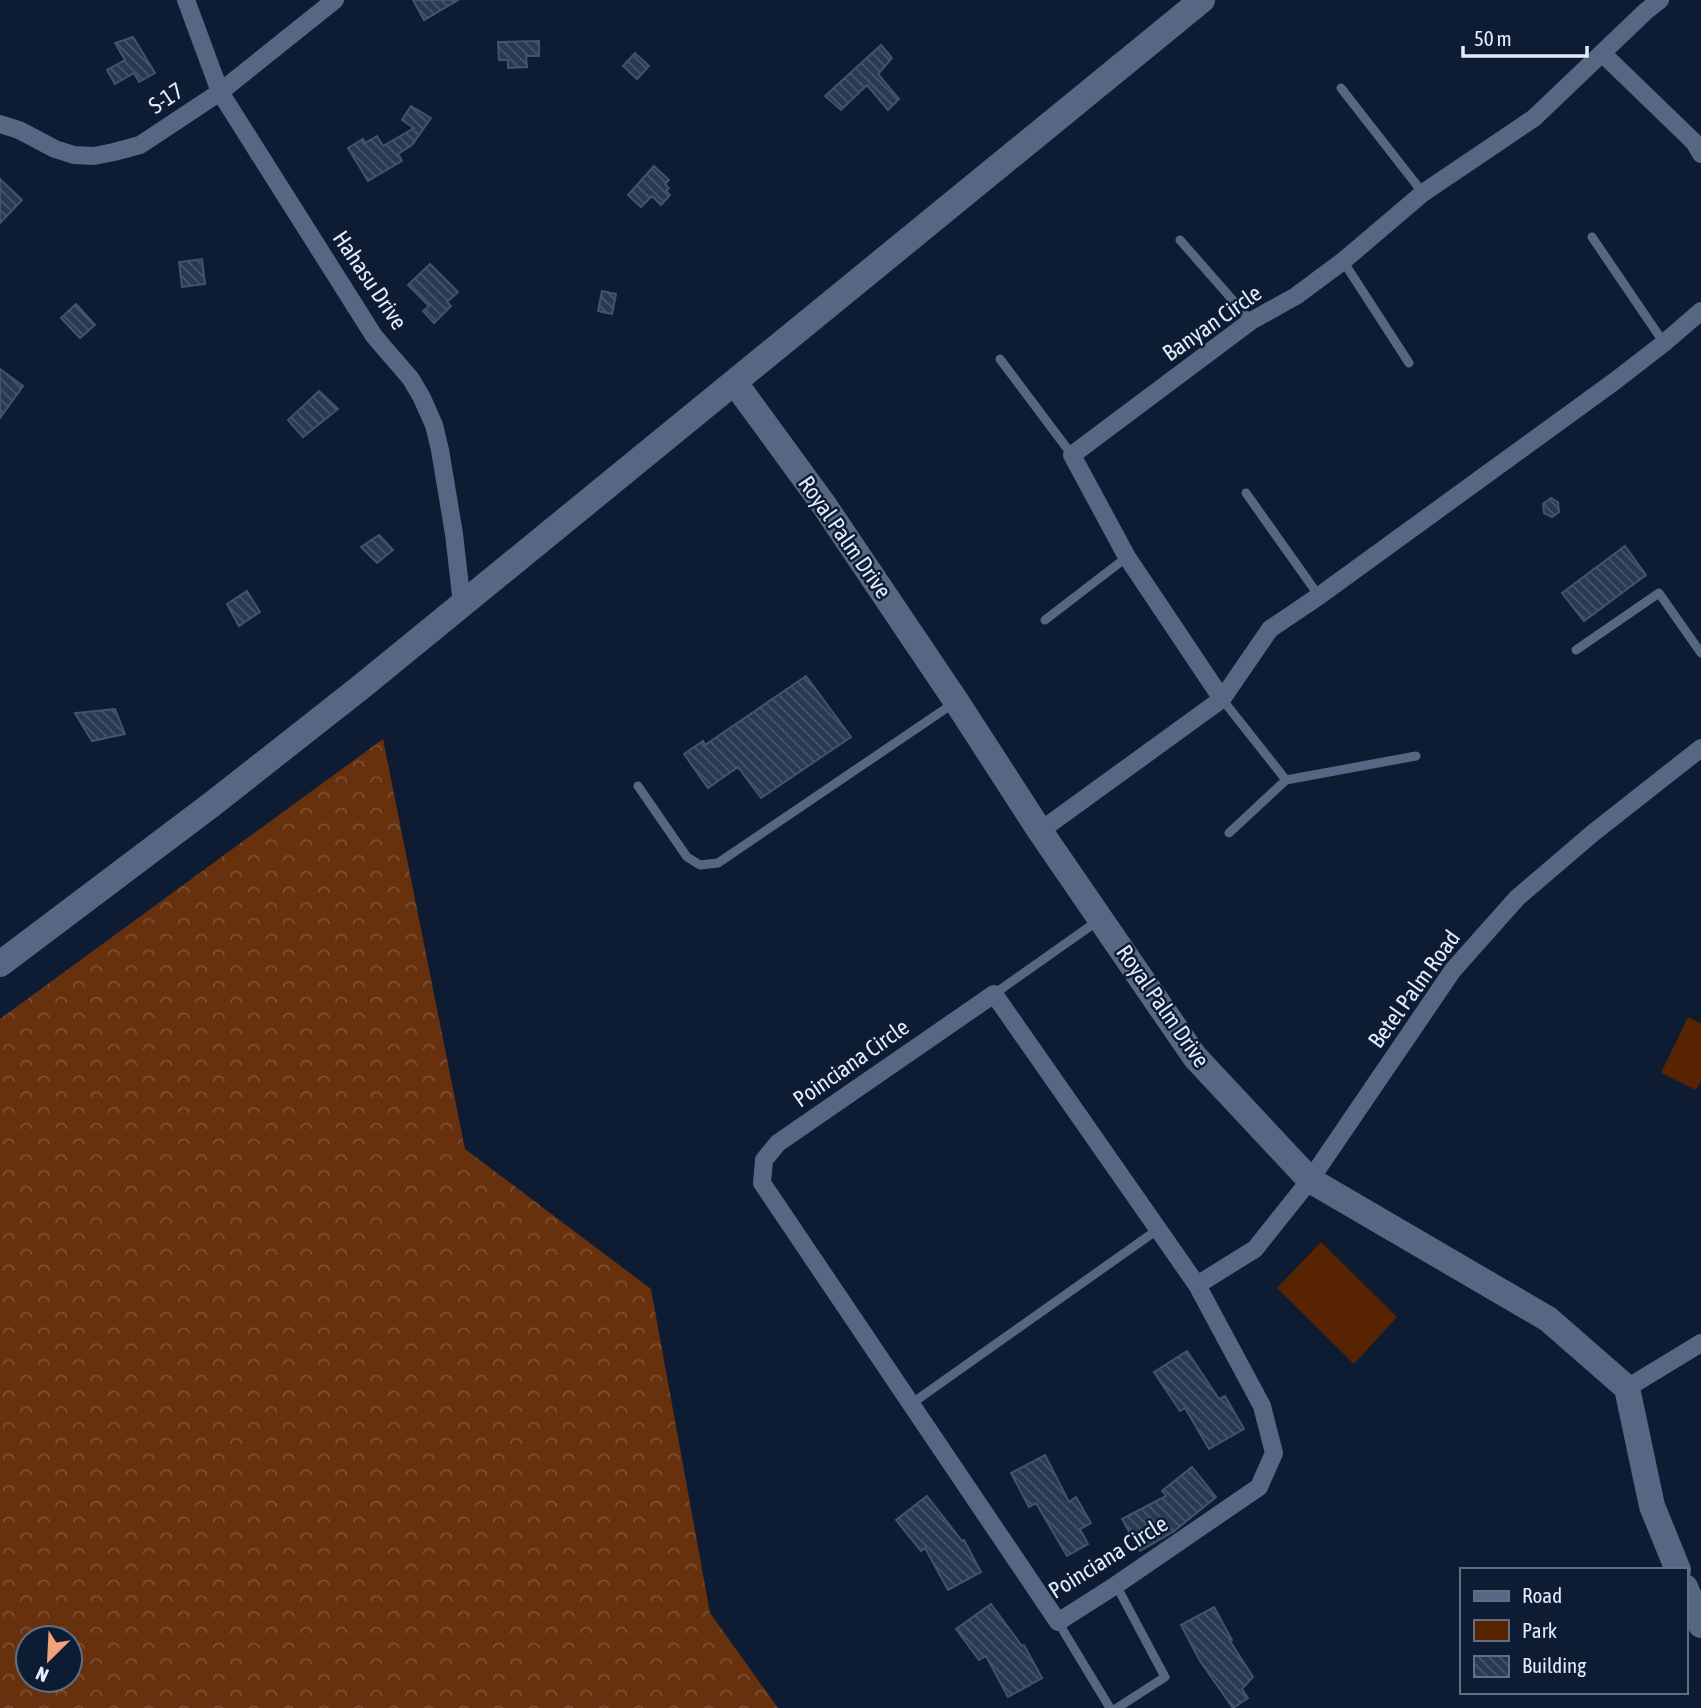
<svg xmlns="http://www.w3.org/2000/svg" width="1701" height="1708" viewBox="0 0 1701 1708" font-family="'Asap Condensed',sans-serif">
	<defs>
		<pattern id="forest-crowns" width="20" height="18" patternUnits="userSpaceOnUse" patternTransform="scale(1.75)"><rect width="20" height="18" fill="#68310e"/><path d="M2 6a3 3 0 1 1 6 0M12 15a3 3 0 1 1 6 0" fill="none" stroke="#7d4f32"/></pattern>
		<pattern id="building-back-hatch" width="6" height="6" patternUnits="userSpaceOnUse" patternTransform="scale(1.75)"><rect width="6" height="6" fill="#293952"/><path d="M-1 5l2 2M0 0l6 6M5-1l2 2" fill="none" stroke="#48566c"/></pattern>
	</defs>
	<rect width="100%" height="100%" fill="#0d1c33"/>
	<path fill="url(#forest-crowns)" fill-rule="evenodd" d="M 383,739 L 465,1149 L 651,1289 L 710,1613 L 778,1708 L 0,1708 L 0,1019 ZM 28,1638 L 70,1638 L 70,1680 L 28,1680 Z"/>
	<path fill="#582300" d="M 1688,1017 L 1701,1024 L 1701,1080 L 1696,1090 L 1661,1073 Z
		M 1321,1242 L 1397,1317 L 1354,1364 L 1277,1288 Z"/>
	<path fill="url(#building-back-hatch)" stroke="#42536e" stroke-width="2" d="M 413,0 L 458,0 L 424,20 Z
		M 133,37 L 155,73 L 139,82 L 134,73 L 115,84 L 107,70 L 125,60 L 115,43 Z
		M 539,41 L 539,56 L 526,56 L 527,67 L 508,68 L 508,60 L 499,60 L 498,42 Z
		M 881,45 L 892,58 L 878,74 L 899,99 L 888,110 L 867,85 L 841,110 L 825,96 Z
		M 635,53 L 649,66 L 637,79 L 623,66 Z
		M 411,106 L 431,118 L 412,145 L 398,154 L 402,161 L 368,181 L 348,148 L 363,139 L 365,143 L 377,136 L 383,146 L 414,128 L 402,120 Z
		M 654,166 L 669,180 L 665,184 L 669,188 L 666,191 L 670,195 L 661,205 L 652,196 L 641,207 L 628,195 Z
		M 0,179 L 22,200 L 0,223 Z
		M 202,259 L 205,284 L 182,287 L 179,262 Z
		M 430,264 L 458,292 L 447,302 L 451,306 L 434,323 L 423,311 L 429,306 L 408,285 Z
		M 602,291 L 616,294 L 612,314 L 598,311 Z
		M 76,304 L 95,325 L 80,338 L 61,318 Z
		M 0,369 L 23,386 L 0,418 Z
		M 319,391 L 338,409 L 303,437 L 288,420 Z
		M 1551,498 L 1558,502 L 1559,512 L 1552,517 L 1544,513 L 1543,504 Z
		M 379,535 L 393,550 L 377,563 L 361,547 Z
		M 1625,546 L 1646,575 L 1584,621 L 1562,593 Z
		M 247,591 L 260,612 L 239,626 L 227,604 Z
		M 806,676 L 851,737 L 761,798 L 738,767 L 708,788 L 684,754 L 703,741 L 705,745 Z
		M 115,709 L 125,734 L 92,741 L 75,713 Z
		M 1187,1351 L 1219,1399 L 1225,1396 L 1244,1429 L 1209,1449 L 1185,1408 L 1180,1411 L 1154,1372 Z
		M 1045,1455 L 1069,1502 L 1076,1497 L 1091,1523 L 1080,1529 L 1088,1544 L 1067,1556 L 1036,1503 L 1029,1507 L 1011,1473 Z
		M 1192,1467 L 1216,1497 L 1173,1532 L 1140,1551 L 1122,1519 L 1166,1496 L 1162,1491 Z
		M 927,1496 L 962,1541 L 964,1540 L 981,1572 L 948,1590 L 925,1548 L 921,1551 L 896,1520 Z
		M 991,1604 L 1022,1646 L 1024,1645 L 1042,1678 L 1008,1697 L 986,1656 L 979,1660 L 956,1629 Z
		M 1214,1607 L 1232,1640 L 1230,1641 L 1253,1677 L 1242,1689 L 1248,1698 L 1233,1708 L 1200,1661 L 1181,1625 Z"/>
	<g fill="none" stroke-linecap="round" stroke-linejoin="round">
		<path stroke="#556782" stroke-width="9" d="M 1341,88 L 1423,193
			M 1592,237 L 1664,343
			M 1180,240 L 1251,321
			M 1343,261 L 1409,363
			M 1000,359 L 1072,455
			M 1246,493 L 1319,596
			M 1045,620 L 1127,557
			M 1576,650 L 1659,593 L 1701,653
			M 1222,699 L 1286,780 L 1229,833
			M 1286,780 L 1416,756
			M 638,786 L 687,857 L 700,865 L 718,863 L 954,703
			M 994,994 L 1099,920
			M 911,1404 L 1157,1230
			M 1116,1585 L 1165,1677 L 1117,1708
			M 1058,1622 L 1110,1708"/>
		<path stroke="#556782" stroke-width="18" d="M 186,0 L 220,92 L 374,336 L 411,379 L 422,398 L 434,425 L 440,450 L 454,534 L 462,604
			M 1602,53 L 1694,142 L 1701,154
			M 0,124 L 19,130 L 55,149 L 74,155 L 94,156 L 114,152 L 140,145 L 220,92 L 335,0
			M 1222,699 L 1127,557 L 1072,455 L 1251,321 L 1296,296 L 1343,261 L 1423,193 L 1534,118 L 1646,11 L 1660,0
			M 1040,831 L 1222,699 L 1270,629 L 1319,596 L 1615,381 L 1664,343 L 1701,311
			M 994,994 L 1197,1285 L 1262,1406 L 1274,1453 L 1259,1487 L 1116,1585 L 1058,1622 L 762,1183 L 764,1160 L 778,1143 Z
			M 1197,1285 L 1255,1249 L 1310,1180 L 1453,970 L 1517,898 L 1593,833 L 1701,748
			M 1627,1388 L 1701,1343"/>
		<path stroke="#556782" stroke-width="26" d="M 735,383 L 824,505 L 956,701 L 1040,831 L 1195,1057 L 1310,1180 L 1548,1319 L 1627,1388 L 1652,1506 L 1678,1570
			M 0,964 L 211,805 L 361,687 L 1202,0
			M 1685,1587 L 1701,1625"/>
	</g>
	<g text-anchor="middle" stroke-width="5" stroke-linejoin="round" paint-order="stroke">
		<g font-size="23" fill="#e2ecfc" stroke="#0d1c33">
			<text transform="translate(166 98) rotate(-34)" y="8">S-17</text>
			<text transform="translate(370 280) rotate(56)" y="8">Hahasu Drive</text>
			<text transform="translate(1212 323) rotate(-35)" y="8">Banyan Circle</text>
			<text transform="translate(845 537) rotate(55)" y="8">Royal Palm Drive</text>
			<text transform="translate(1414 989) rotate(-54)" y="8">Betel Palm Road</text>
			<text transform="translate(1163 1006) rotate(55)" y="8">Royal Palm Drive</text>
			<text transform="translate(851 1063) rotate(-35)" y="8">Poinciana Circle</text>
			<text transform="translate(1108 1557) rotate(-32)" y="8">Poinciana Circle</text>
		</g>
	</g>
	<rect x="1460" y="1568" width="228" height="126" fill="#0d1c33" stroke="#626f83" stroke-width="2"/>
	<rect x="1474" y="1591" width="35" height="10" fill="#556782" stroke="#626f83" stroke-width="2"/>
	<text x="1522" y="1603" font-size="21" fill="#e2ecfc">Road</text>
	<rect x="1474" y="1620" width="35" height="21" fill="#582300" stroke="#626f83" stroke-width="2"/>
	<text x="1522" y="1638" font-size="21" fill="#e2ecfc">Park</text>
	<rect x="1474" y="1656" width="35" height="21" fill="url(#building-back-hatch)" stroke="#626f83" stroke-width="2"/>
	<text x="1522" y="1673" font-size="21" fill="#e2ecfc">Building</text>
	<g transform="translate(49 1659) rotate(204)"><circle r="33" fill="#0d1c33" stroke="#626f83" stroke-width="2"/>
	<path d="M0-5L12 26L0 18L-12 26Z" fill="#f0a279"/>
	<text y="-10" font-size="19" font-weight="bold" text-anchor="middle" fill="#e2ecfc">N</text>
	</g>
	<path d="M1463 46v10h124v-10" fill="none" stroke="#e2ecfc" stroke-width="3.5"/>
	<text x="1474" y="46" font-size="21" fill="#e2ecfc" stroke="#0d1c33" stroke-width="5" paint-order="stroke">50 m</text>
</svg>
